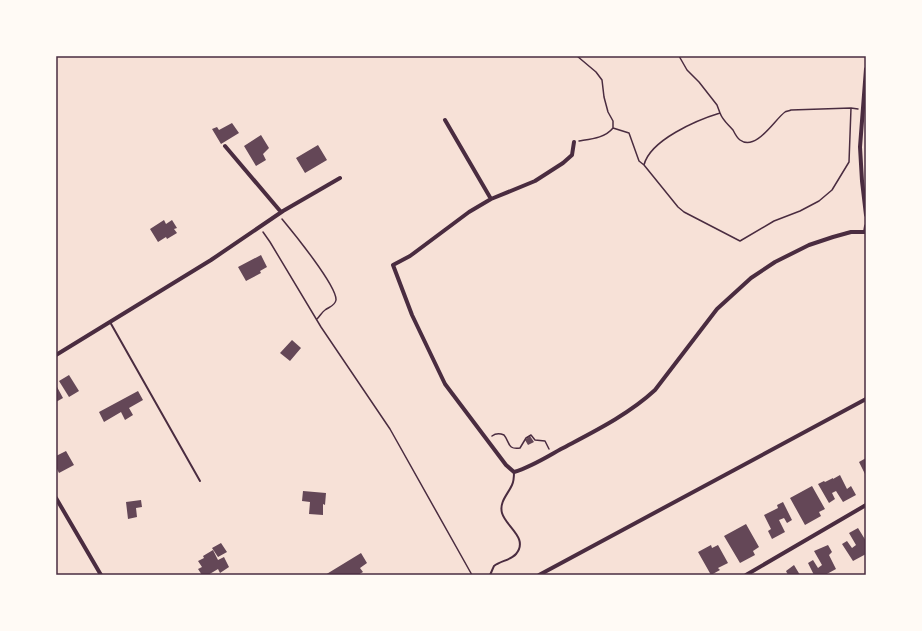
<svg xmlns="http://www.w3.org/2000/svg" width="922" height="631" viewBox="0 0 922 631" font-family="Manrope,sans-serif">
	<rect width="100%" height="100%" fill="#f7e1d7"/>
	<path fill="#644757" d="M 232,123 L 239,133 L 221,144 L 212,129 L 217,127 L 219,130 Z
		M 261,135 L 269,148 L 263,154 L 266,160 L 256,166 L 244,146 Z
		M 318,145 L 327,160 L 305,173 L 296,158 Z
		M 164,220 L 166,224 L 172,220 L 177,228 L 174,229 L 177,233 L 167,239 L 166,237 L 158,242 L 150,229 Z
		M 261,255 L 267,267 L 260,271 L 261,273 L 246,281 L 238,267 Z
		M 292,340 L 301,348 L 290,361 L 280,353 Z
		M 69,375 L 79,391 L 69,397 L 59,381 Z
		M 56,385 L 63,398 L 56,402 Z
		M 138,391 L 143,400 L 129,408 L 133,415 L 125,420 L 121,412 L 104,422 L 99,412 Z
		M 530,436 L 534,442 L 528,445 L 525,440 Z
		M 66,451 L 74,465 L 59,473 L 56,467 L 56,456 Z
		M 866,458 L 866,476 L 859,462 Z
		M 840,475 L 847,489 L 851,486 L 856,495 L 843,502 L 836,491 L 832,493 L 835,499 L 829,503 L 818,484 L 824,481 L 825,482 L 833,478 L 833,479 Z
		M 812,486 L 825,509 L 819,512 L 821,516 L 805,525 L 790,498 Z
		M 303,491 L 326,493 L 325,505 L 323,504 L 323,515 L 309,514 L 310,502 L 302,501 Z
		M 141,500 L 142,507 L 136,508 L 137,517 L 128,519 L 126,502 Z
		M 783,502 L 792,520 L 787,523 L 784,518 L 779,520 L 785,532 L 772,539 L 768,531 L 771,529 L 764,515 L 778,508 L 777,505 Z
		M 746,524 L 759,547 L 753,551 L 755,555 L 740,563 L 724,536 Z
		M 858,528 L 866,541 L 866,554 L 853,561 L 842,544 L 847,541 L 852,548 L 856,545 L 849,533 Z
		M 221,543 L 227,552 L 218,557 L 212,548 Z
		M 711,545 L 712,548 L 718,545 L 728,563 L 718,568 L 720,570 L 711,575 L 698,552 Z
		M 828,545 L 832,552 L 829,555 L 836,569 L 825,575 L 814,575 L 808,563 L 813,560 L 818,568 L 822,565 L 814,551 Z
		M 213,550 L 218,560 L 224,557 L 229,567 L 220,573 L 218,569 L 208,575 L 202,575 L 198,569 L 202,567 L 198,561 L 204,558 L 203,556 Z
		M 361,553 L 367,563 L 360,568 L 363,572 L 358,575 L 325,575 Z
		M 794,565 L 800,575 L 788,575 L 786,571 Z"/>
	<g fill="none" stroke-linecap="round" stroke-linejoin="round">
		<path stroke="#4a2c40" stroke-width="1.5" d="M 577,56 L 596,72 L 602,80 L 604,97 L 608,112 L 613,121 L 613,128 C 605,138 591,139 579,141
			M 720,113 C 723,121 728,124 733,130 C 735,134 737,138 740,140 C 756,152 775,119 785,112 C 786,111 789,111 791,110 L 851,108
			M 613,128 L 629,133 L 639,161 L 644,165 C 650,140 697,120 720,113 L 717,105 L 699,82 L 687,70 L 679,56
			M 644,165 L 678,207 L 684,212 L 740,241 L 774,221 L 800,211 L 819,201 L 832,190 L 849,162 L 851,108 L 858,109
			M 282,219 C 292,231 337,286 336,300 C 335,306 329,307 325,310 C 322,312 320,316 317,319
			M 263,232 L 270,242 L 321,327 L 390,429 L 472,575
			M 492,436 C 496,433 499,433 504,435 C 510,442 507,450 520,448 L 526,438 L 531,435 L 535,440 L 545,441 L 549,449"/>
		<path stroke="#4a2c40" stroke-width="2" d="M 110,322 L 200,481
			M 490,575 C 491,573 493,568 494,566 C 500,561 511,560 516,554 C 529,538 506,527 502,513 C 499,502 508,494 512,485 C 514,481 514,476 514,472"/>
		<path stroke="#4a2c40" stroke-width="4" d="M 866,69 L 860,147 L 862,181 L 866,215
			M 445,120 L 491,199
			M 574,142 L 572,155 L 563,163 L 535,181 L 491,199 L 469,212 L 410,256 L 393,265 L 412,315 L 445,384 L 506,465 L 514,472 C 531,467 545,458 561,449 C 593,432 628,415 655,390 L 717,309 L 751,278 L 775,262 L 809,245 L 833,237 L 851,232 L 865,232 L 866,226
			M 225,146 L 281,212
			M 56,355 L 211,260 L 283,211 L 340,178
			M 56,498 L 101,575
			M 539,575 L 866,399
			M 746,575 L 866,505"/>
	</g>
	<rect width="922" height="631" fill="none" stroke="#fffaf5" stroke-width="114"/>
	<rect x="57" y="57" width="808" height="517" fill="none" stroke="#4a2c40" stroke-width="1.5"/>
</svg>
